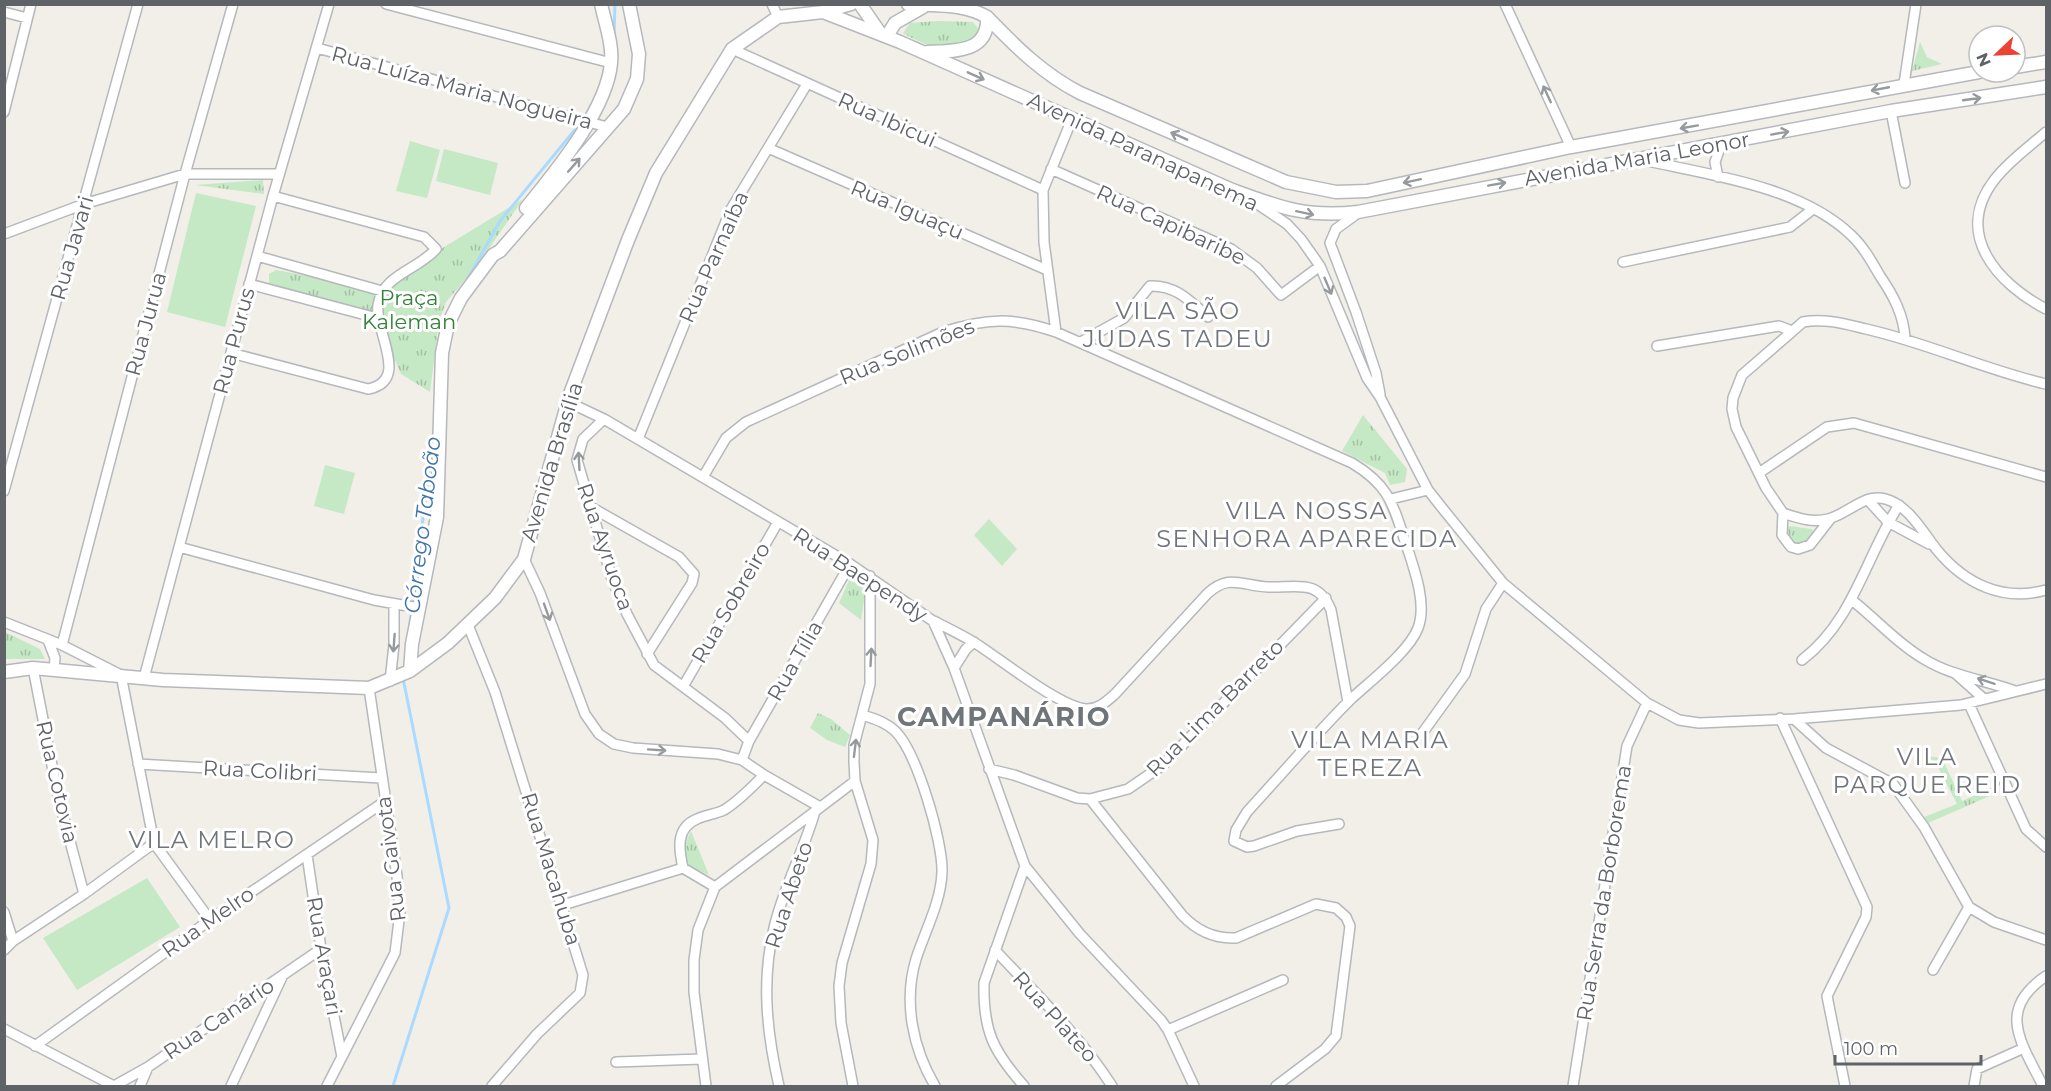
<svg xmlns="http://www.w3.org/2000/svg" width="2051" height="1091" viewBox="0 0 2051 1091" font-family="Montserrat,sans-serif">
	<defs>
		<pattern id="grass-tufts" width="24" height="20" patternUnits="userSpaceOnUse" patternTransform="scale(1.5)"><rect width="24" height="20" fill="#c5e8c5"/><path d="M3 7l-1-3M5 7V3M7 7l1-3M15 17l-1-3M17 17v-4M19 17l1-3" fill="none" stroke="#a3c0a4"/></pattern>
	</defs>
	<rect width="100%" height="100%" fill="#f1efe8"/>
	<path fill="url(#grass-tufts)" d="M 938,21 L 973,22 L 981,32 C 963,60 926,47 903,33 L 910,23 Z
		M 1920,42 L 1927,57 L 1942,64 L 1912,71 Z
		M 263,180 L 264,194 L 195,185 Z
		M 523,199 L 477,266 L 446,302 L 439,321 L 430,392 L 401,374 L 377,318 L 269,283 L 269,274 L 276,270 L 382,290 L 403,272 Z
		M 1363,415 L 1407,469 L 1405,482 L 1390,485 L 1385,473 L 1342,451 Z
		M 1790,526 L 1812,529 L 1815,535 L 1804,546 L 1794,545 L 1784,530 Z
		M 850,578 L 866,587 L 861,620 L 839,603 Z
		M 5,632 L 40,649 L 45,659 L 5,659 Z
		M 818,713 L 831,719 L 850,735 L 845,747 L 827,740 L 810,728 Z
		M 1925,756 L 1942,758 L 1962,801 L 1996,786 L 1999,792 L 1928,823 L 1924,817 L 1957,804 L 1936,763 Z
		M 691,831 L 709,875 L 687,866 L 683,848 Z"/>
	<path fill="#c5e8c5" d="M 410,141 L 440,150 L 427,198 L 396,191 Z
		M 444,149 L 498,163 L 490,195 L 436,181 Z
		M 196,193 L 256,206 L 225,327 L 167,312 Z
		M 398,304 L 435,313 L 430,336 L 392,327 Z
		M 325,465 L 355,473 L 344,514 L 314,506 Z
		M 989,519 L 1017,549 L 1002,566 L 974,535 Z
		M 147,878 L 180,927 L 77,990 L 43,938 Z"/>
	<g fill="none" stroke-linecap="round" stroke-linejoin="round">
		<path stroke="#aadaff" stroke-width="3" d="M 614,35 L 615,4
			M 467,280 L 500,221 L 582,121
			M 410,624 L 434,428
			M 393,1086 L 449,908 L 403,678"/>
		<g stroke="#b5b8bc" stroke-width="12">
			<path id="minor" d="M 386,4 L 611,63
				M 772,4 L 778,17
				M 1505,4 L 1571,147
				M 4,12 L 27,18
				M 317,48 L 607,127
				M 732,49 L 1043,190
				M 1904,84 L 1916,4
				M 1891,111 L 1905,183
				M 4,112 L 31,4
				M 2046,132 C 2029,147 2010,160 1995,179 C 1952,234 1998,284 2046,309
				M 768,148 L 1047,270
				M 1643,160 C 1710,175 1800,186 1851,235 C 1863,246 1872,262 1880,276 C 1893,295 1904,315 1905,339
				M 1051,169 L 1231,249 L 1257,268 L 1281,295 L 1320,266
				M 1718,177 L 1715,162 L 1722,142
				M 1253,201 L 1287,224 L 1301,239 L 1320,266 L 1367,378 L 1380,397 L 1428,490 L 1443,509 L 1503,583 L 1647,703 L 1679,720 L 1699,723 L 1794,719 L 1961,705 L 2046,684
				M 1358,213 L 1336,229 L 1330,243 L 1356,312 L 1376,373 L 1380,394
				M 4,234 L 84,204 L 185,174 L 279,174
				M 257,256 L 382,291
				M 1623,262 L 1790,227 L 1813,209
				M 249,284 L 377,318
				M 1056,332 L 1044,242 L 1043,190 L 1072,119
				M 1081,342 L 1124,318 L 1150,286 C 1176,285 1190,301 1208,317
				M 1657,346 L 1779,326 L 1792,331
				M 231,353 L 368,389 C 411,381 374,331 378,305 C 383,274 418,270 436,249 L 424,237 L 273,196
				M 2046,384 C 1985,370 1928,343 1866,329 C 1845,324 1825,318 1803,322 L 1742,375 L 1733,398 L 1732,409 L 1736,427 L 1766,488 L 1783,513 C 1798,518 1811,523 1828,519 C 1852,513 1868,487 1895,503 C 1913,513 1925,535 1937,550 C 1965,584 2003,602 2046,590
				M 568,402 L 604,419 L 850,564 L 933,621 L 954,668 L 1025,866 L 1080,934 L 1161,1020 L 1168,1030 L 1194,1086
				M 604,419 L 583,439 L 577,460 L 612,579 L 627,614 L 654,665 L 725,718 L 749,741
				M 638,439 L 731,209 L 807,84
				M 1759,473 L 1827,427 L 1854,423 L 2046,477
				M 703,477 L 726,438 L 746,422 L 943,332 C 986,318 1013,317 1056,332 L 1352,463 C 1387,484 1392,501 1404,538 C 1412,563 1428,602 1418,628 C 1409,652 1369,682 1350,700 C 1314,736 1281,775 1247,812 L 1236,830 L 1234,841 L 1247,847 L 1254,846 L 1297,831 L 1339,824
				M 4,491 L 138,4
				M 1391,499 L 1428,490
				M 1868,500 L 1888,522 L 1929,544
				M 589,506 L 679,557 L 694,574 L 692,583 L 647,654
				M 1783,513 L 1782,535 L 1791,547 L 1798,549 L 1810,545 L 1831,518
				M 179,547 L 374,600 L 419,608
				M 524,559 L 540,593 L 585,714 L 599,734 L 614,744 L 633,748 L 718,754 L 742,760 L 764,775 L 820,807
				M 1853,601 C 1877,620 1898,644 1924,659 C 1951,676 1985,680 2015,691
				M 934,621 C 947,628 962,635 975,643 C 999,658 1061,708 1087,709 C 1099,709 1107,701 1115,694 L 1207,594 C 1229,573 1242,586 1268,587 C 1296,588 1318,578 1331,610 L 1348,702
				M 4,622 L 62,645 L 121,675 L 154,843 L 84,894 L 13,941 L 4,950
				M 468,625 L 495,692 L 583,975 L 580,993 L 537,1034 L 492,1086
				M 48,640 L 55,658 L 54,670
				M 62,645 L 185,174 L 233,4
				M 1802,660 C 1854,620 1865,558 1899,505
				M 33,668 L 58,796 L 84,894
				M 954,668 L 966,649 L 974,642
				M 1956,674 L 1984,699
				M 144,678 L 273,196 L 329,4
				M 390,681 L 394,645 L 394,604
				M 684,685 L 778,522
				M 1969,704 L 2026,829 L 2046,847
				M 863,715 C 874,719 886,722 895,731 C 917,752 943,842 942,872 C 941,902 925,931 916,959 C 903,1002 913,1049 935,1086
				M 1780,718 L 1867,907 L 1866,917 L 1827,996 L 1845,1086
				M 1794,719 L 1826,748 L 1893,784 L 1924,827 L 1969,907 L 1994,922 L 2046,940
				M 1421,735 L 1465,674 L 1486,609 L 1503,583
				M 742,760 L 749,741 L 850,564
				M 138,764 L 381,778
				M 989,769 L 1014,775 L 1077,798 L 1090,799 L 1128,789 L 1163,765 L 1326,598
				M 1090,799 L 1182,915 C 1197,931 1214,939 1236,938 L 1316,904 L 1336,908 L 1346,917 L 1350,926 L 1336,1036 L 1325,1049 L 1276,1086
				M 154,843 L 210,920
				M 307,855 L 321,949 L 342,1057
				M 715,887 L 683,868 C 679,850 675,828 697,819 C 705,815 716,814 724,810 C 739,801 751,788 764,775
				M 563,905 L 683,868
				M 4,912 L 13,941
				M 995,950 C 1036,994 1080,1036 1112,1086
				M 1933,970 L 1969,907
				M 4,1029 L 114,1086
				M 1168,1030 L 1283,980
				M 35,1046 L 210,920 L 384,802
				M 616,1062 L 701,1059
				M 114,1086 L 148,1067 L 321,949
				M 140,1086 L 148,1067
				M 231,1086 L 282,977
				M 327,1086 L 395,953 L 400,912 L 397,876 L 369,688
				M 706,1086 L 694,992 L 694,960 L 698,930 L 715,887 L 855,781
				M 779,1086 C 767,1034 761,981 774,928 C 783,888 804,851 815,811
				M 853,1086 L 841,1023 L 839,986 L 842,963 L 871,864 L 873,840 L 855,781 L 854,762 L 854,745 L 870,684 L 870,576
				M 1024,1086 C 993,1051 983,1031 984,983 L 1025,866
				M 1573,1086 L 1627,746 L 1647,703
				M 1974,1086 L 1977,1069 L 2024,1048
				M 2043,1086 C 2021,1042 1996,1010 2046,976"/>
		</g>
		<g stroke="#b5b8bc" stroke-width="15">
			<path id="tertiary" d="M 860,4 L 880,33
				M 908,4 C 935,6 963,3 987,17 C 1016,47 1043,74 1080,93 L 1286,182 L 1336,192 L 1367,191 L 1571,147 L 1979,72
				M 823,12 L 900,42 L 1230,189 C 1279,207 1305,218 1358,212 L 1891,111 L 2046,87
				M 887,36 L 895,23 L 923,7
				M 927,52 C 954,51 989,53 987,17
				M 2015,67 L 2046,62
				M 526,208 C 555,172 607,110 611,63 C 613,44 605,23 601,4
				M 410,671 L 412,644 L 437,517 L 442,353 L 448,324 L 461,298 L 493,255 L 500,251 L 624,109 L 637,79 L 639,54 L 629,4
				M 4,672 L 33,668 L 163,680 L 369,688 L 410,671 L 448,643 L 495,598 L 524,559 L 570,394 L 628,240 L 656,173 L 732,49 L 778,17 L 823,12 L 851,4"/>
		</g>
		<use href="#minor" stroke="#fff" stroke-width="9"/>
		<use href="#tertiary" stroke="#fff" stroke-width="12"/>
	</g>
	<defs><path id="oneway-shaft" d="M-6 0H5M1.5-3L5.5 0L1.5 3" fill="none" stroke-width="1.6" stroke-linecap="round" stroke-linejoin="round" transform="scale(1.5)"/></defs>
	<g stroke="#979a9d">
		<use href="#oneway-shaft" transform="translate(976 76) rotate(24)"/>
		<use href="#oneway-shaft" transform="translate(1880 89) rotate(169)"/>
		<use href="#oneway-shaft" transform="translate(1547 94) rotate(-115)"/>
		<use href="#oneway-shaft" transform="translate(1972 99) rotate(-8)"/>
		<use href="#oneway-shaft" transform="translate(1689 127) rotate(170)"/>
		<use href="#oneway-shaft" transform="translate(1780 133) rotate(-10)"/>
		<use href="#oneway-shaft" transform="translate(1179 136) rotate(-156)"/>
		<use href="#oneway-shaft" transform="translate(574 165) rotate(-49)"/>
		<use href="#oneway-shaft" transform="translate(1412 181) rotate(168)"/>
		<use href="#oneway-shaft" transform="translate(1497 184) rotate(-10)"/>
		<use href="#oneway-shaft" transform="translate(1305 213) rotate(12)"/>
		<use href="#oneway-shaft" transform="translate(1328 286) rotate(67)"/>
		<use href="#oneway-shaft" transform="translate(579 461) rotate(-93)"/>
		<use href="#oneway-shaft" transform="translate(547 612) rotate(70)"/>
		<use href="#oneway-shaft" transform="translate(394 643) rotate(94)"/>
		<use href="#oneway-shaft" transform="translate(871 657) rotate(-87)"/>
		<use href="#oneway-shaft" transform="translate(1986 681) rotate(-162)"/>
		<use href="#oneway-shaft" transform="translate(855 748) rotate(-83)"/>
		<use href="#oneway-shaft" transform="translate(657 750) rotate(4)"/>
	</g>
	<g text-anchor="middle" stroke-width="6" stroke-linejoin="round" paint-order="stroke">
		<g font-size="21" fill="#5f6368" stroke="#fff">
			<text transform="translate(462 88) rotate(15)" y="7">Rua Luíza Maria Nogueira</text>
			<text transform="translate(887 120) rotate(24)" y="7">Rua Ibicui</text>
			<text transform="translate(1143 152) rotate(25)" y="7">Avenida Paranapanema</text>
			<text transform="translate(1637 159) rotate(-10)" y="7">Avenida Maria Leonor</text>
			<text transform="translate(907 210) rotate(23)" y="7">Rua Iguaçu</text>
			<text transform="translate(1171 225) rotate(25)" y="7">Rua Capibaribe</text>
			<text transform="translate(72 248) rotate(-74)" y="7">Rua Javari</text>
			<text transform="translate(714 257) rotate(-66)" y="7">Rua Parnaíba</text>
			<text transform="translate(146 324) rotate(-75)" y="7">Rua Jurua</text>
			<text transform="translate(234 341) rotate(-75)" y="7">Rua Purus</text>
			<text transform="translate(907 352) rotate(-22)" y="7">Rua Solimões</text>
			<text transform="translate(552 462) rotate(-73)" y="7">Avenida Brasília</text>
			<text transform="translate(605 547) rotate(71)" y="7">Rua Ayruoca</text>
			<text transform="translate(860 575) rotate(33)" y="7">Rua Baependy</text>
			<text transform="translate(731 603) rotate(-60)" y="7">Rua Sobreiro</text>
			<text transform="translate(795 661) rotate(-60)" y="7">Rua Tília</text>
			<text transform="translate(1215 708) rotate(-45)" y="7">Rua Lima Barreto</text>
			<text transform="translate(260 771) rotate(3)" y="7">Rua Colibri</text>
			<text transform="translate(57 782) rotate(77)" y="7">Rua Cotovia</text>
			<text transform="translate(391 859) rotate(-97)" y="7">Rua Gaivota</text>
			<text transform="translate(551 869) rotate(73)" y="7">Rua Macahuba</text>
			<text transform="translate(1604 893) rotate(-81)" y="7">Rua Serra da Borborema</text>
			<text transform="translate(789 895) rotate(-72)" y="7">Rua Abeto</text>
			<text transform="translate(208 922) rotate(-35)" y="7">Rua Melro</text>
			<text transform="translate(324 956) rotate(80)" y="7">Rua Araçari</text>
			<text transform="translate(1055 1017) rotate(48)" y="7">Rua Plateo</text>
			<text transform="translate(219 1019) rotate(-34)" y="7">Rua Canário</text>
		</g>
		<g font-size="21" fill="#348238" stroke="#fff">
			<text x="409" y="305">Praça<tspan x="409" dy="24">Kaleman</tspan></text>
		</g>
		<g font-size="22" font-style="italic" fill="#4174aa" stroke="#fff">
			<text transform="translate(422 525) rotate(-83)" y="8">Córrego Taboão</text>
		</g>
		<g font-size="24" letter-spacing="1.5" fill="#70757a" stroke="#fff">
			<text x="1178" y="319">VILA SÃO<tspan x="1178" dy="28">JUDAS TADEU</tspan></text>
			<text x="1307" y="519">VILA NOSSA<tspan x="1307" dy="28">SENHORA APARECIDA</tspan></text>
			<text x="1370" y="748">VILA MARIA<tspan x="1370" dy="28">TEREZA</tspan></text>
			<text x="1927" y="765">VILA<tspan x="1927" dy="28">PARQUE REID</tspan></text>
			<text x="212" y="848">VILA MELRO</text>
		</g>
		<g font-size="27" font-weight="bold" letter-spacing="1.5" fill="#70757a" stroke="#fff">
			<text x="1004" y="726">CAMPANÁRIO</text>
		</g>
	</g>
	<rect width="2051" height="1091" fill="none" stroke="#5f6368" stroke-width="12"/>
	<g transform="translate(1997 54) rotate(247)"><circle r="28" fill="#ffffff" stroke="#bfc1c3" stroke-width="1.5"/>
	<path d="M0-4.5L10 22L0 15L-10 22Z" fill="#ea4335"/>
	<text y="-9" font-size="16" font-weight="bold" text-anchor="middle" fill="#5f6368">N</text>
	</g>
	<path d="M1835 1055v9h146v-9" fill="none" stroke="#5f6368" stroke-width="3"/>
	<text x="1844" y="1055" font-size="18" fill="#5f6368" stroke="#ffffff" stroke-width="4.5" paint-order="stroke">100 m</text>
</svg>
